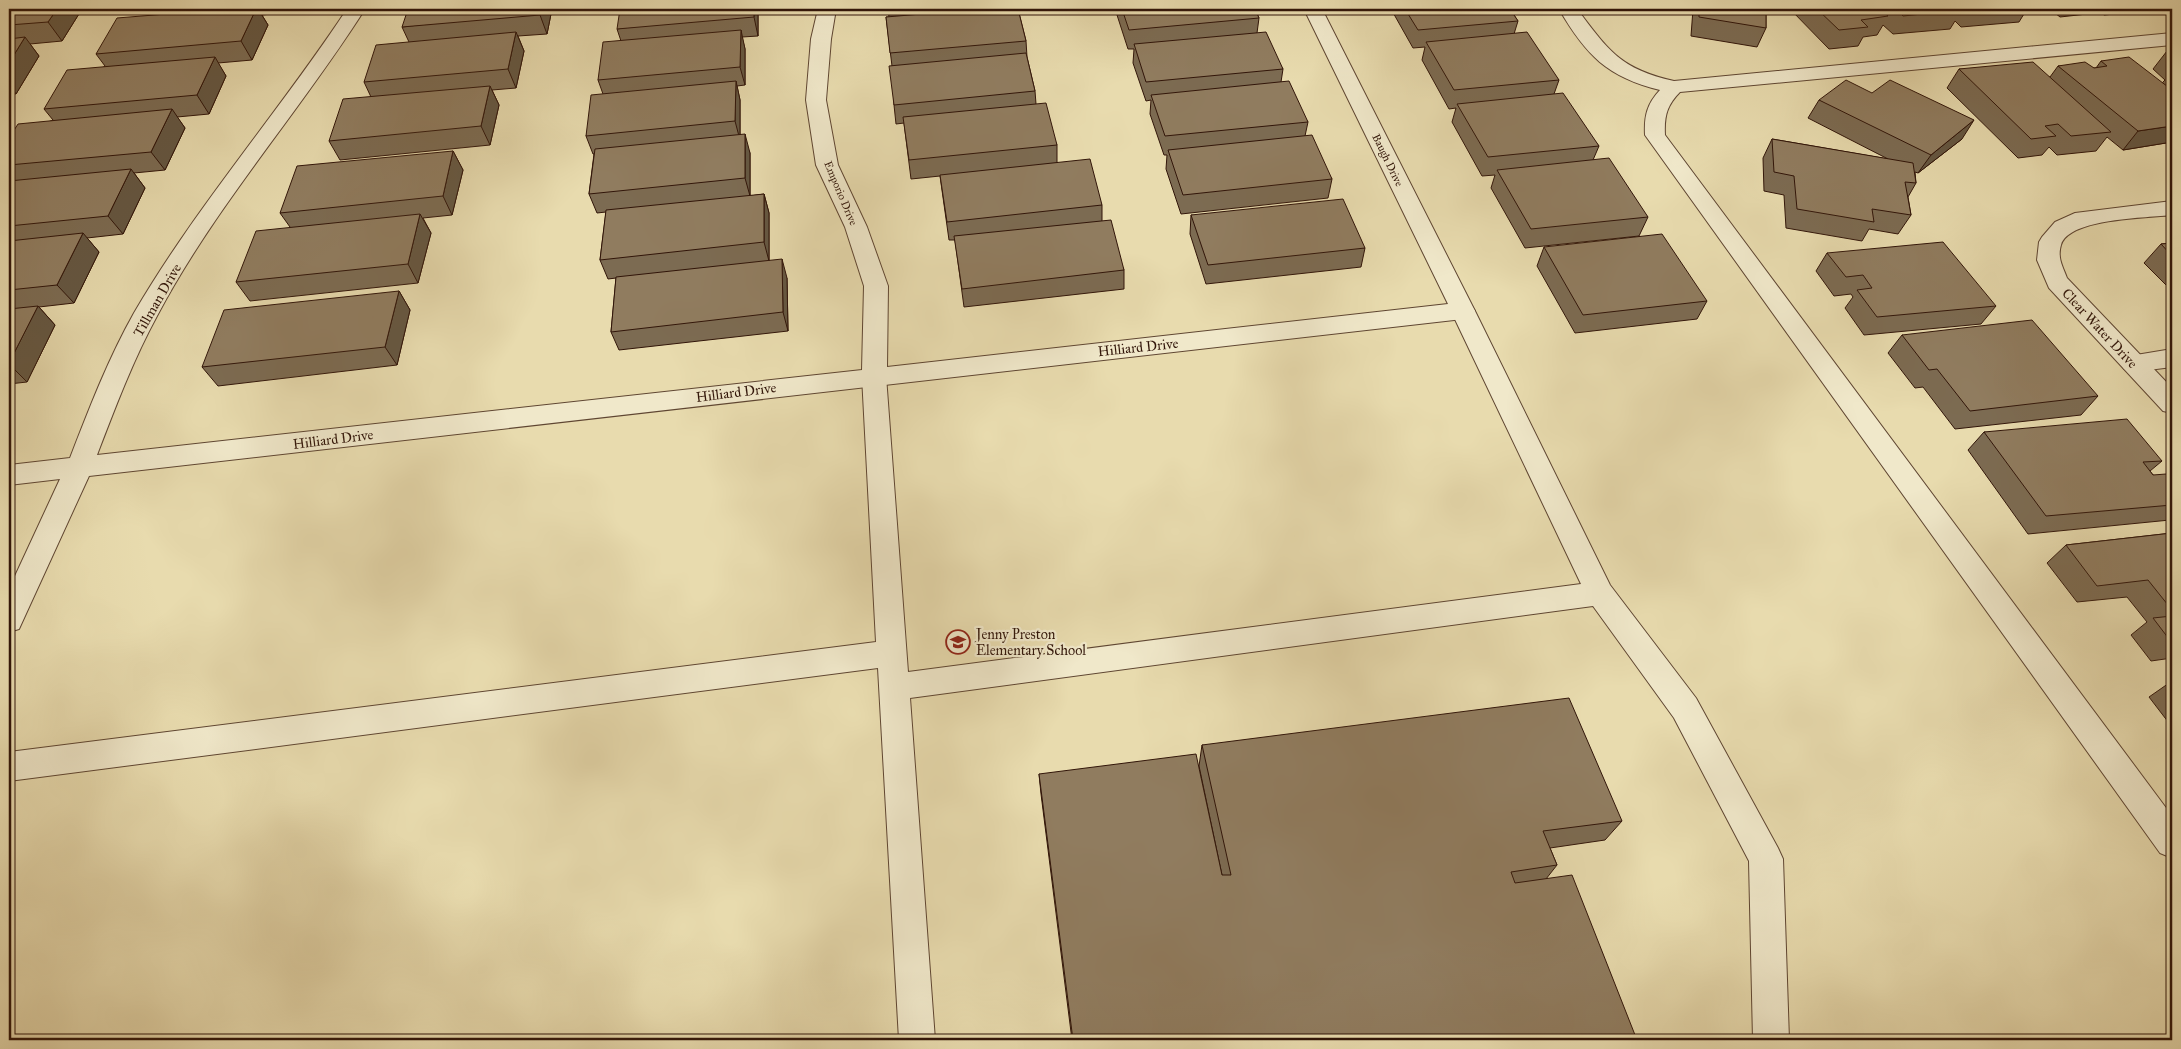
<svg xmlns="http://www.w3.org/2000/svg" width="2181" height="1049" viewBox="0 0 2181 1049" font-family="'IM FELL Great Primer',serif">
	<rect width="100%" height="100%" fill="#e8dbae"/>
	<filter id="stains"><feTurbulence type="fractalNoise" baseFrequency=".004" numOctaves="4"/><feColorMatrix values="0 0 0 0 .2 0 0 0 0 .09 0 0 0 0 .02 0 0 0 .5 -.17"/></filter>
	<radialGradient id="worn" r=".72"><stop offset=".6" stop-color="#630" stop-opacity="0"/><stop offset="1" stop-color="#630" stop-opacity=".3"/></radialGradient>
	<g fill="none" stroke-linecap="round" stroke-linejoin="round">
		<g stroke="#5f4632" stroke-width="2">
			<path id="service" d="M 1559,9 L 1577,9 C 1609,51 1620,69 1674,81 L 2172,33 L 2172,45 L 1680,92 C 1667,105 1664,116 1665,135 L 2172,816 L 2172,858 L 2160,853 L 1645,135 C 1644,116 1647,104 1660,90 C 1607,77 1586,55 1559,9 Z
				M 1463,303 L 1471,305 L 1475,311 L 1610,585 L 1696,698 L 1778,848 L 1783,859 L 1789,1040 L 1753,1040 L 1749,861 L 1674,718 L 1593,606 L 910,698 L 935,1040 L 899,1040 L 878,668 L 9,781 L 9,752 L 876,642 L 862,376 L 865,370 L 874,367 L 883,370 L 886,376 L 908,672 L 1581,584 L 1451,311 L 1455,305 Z
				M 2172,349 L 2172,367 L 2133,372 L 2124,369 L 2121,363 L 2124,357 Z"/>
		</g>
		<g stroke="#5f4632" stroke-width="2">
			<path id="minor" d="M 347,9 L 365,9 C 299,113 215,206 157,316 C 133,360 115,408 97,455 L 862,370 L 864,286 L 845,227 L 816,165 L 806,100 L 811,39 L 818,9 L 836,9 L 831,39 L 826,100 L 838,165 L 867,227 L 888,286 L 887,367 L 1448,304 L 1304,9 L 1322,9 L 1475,311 L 1471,317 L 1463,319 L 89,476 L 19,629 L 9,632 L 9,589 L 60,479 L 9,485 L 9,465 L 70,458 C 89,409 108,359 134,313 C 197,205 279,112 347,9 Z
				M 2172,201 L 2172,215 C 2148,218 2069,218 2061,245 C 2057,258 2063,267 2067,278 L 2172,388 L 2172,413 L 2163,411 L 2049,288 L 2037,260 L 2039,242 L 2042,237 L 2055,222 L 2075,213 Z"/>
		</g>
		<use href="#service" fill="#f0e8ca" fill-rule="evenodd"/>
		<use href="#minor" fill="#f0e8ca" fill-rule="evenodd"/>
	</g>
	<path fill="#7c6b52" stroke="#311509" d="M 9,9 L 82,9 L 62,41 L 30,44 L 39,56 L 16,94 L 9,94 Z
		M 144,9 L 292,9 L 290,12 L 262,15 L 268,25 L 252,60 L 218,63 L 226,76 L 209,114 L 177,117 L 185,128 L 165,170 L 134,173 L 145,188 L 123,234 L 87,238 L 99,252 L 74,303 L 39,307 L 55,325 L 27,382 L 9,384 L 9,138 L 53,120 L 44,109 L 105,66 L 96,54 L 149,15 Z
		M 552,9 L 547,34 L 518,36 L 524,51 L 516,88 L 492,90 L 499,105 L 490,145 L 340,160 L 329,141 L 371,97 L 364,82 L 409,42 L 402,27 Z
		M 758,9 L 758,36 L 742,37 L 745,49 L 745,85 L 737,86 L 740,100 L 740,134 L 750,153 L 750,196 L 764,194 L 769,213 L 769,260 L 787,278 L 788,331 L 619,350 L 611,332 L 616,278 L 608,279 L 600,260 L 606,212 L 597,213 L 589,194 L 594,154 L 593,154 L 586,136 L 603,94 L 598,80 L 621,41 L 617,29 Z
		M 888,9 L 1018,9 L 1026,41 L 1027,57 L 1035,91 L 1036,104 L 1057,145 L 1057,162 L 1102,205 L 1102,221 L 1124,270 L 1124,289 L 964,307 L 955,240 L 949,240 L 940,176 L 911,179 L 904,123 L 896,124 L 894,105 L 892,66 L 886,17 L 889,17 Z
		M 1117,9 L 1255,9 L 1259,18 L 1257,33 L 1283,69 L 1281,82 L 1308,122 L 1305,136 L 1332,179 L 1328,198 L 1181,214 L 1166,169 L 1167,155 L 1164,155 L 1150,114 L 1151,100 L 1146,101 L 1133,63 L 1134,49 L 1128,49 L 1117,15 Z
		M 1391,9 L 1510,9 L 1518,21 L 1514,34 L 1559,80 L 1554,94 L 1599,146 L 1593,160 L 1648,217 L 1639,236 L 1525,248 L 1491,188 L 1495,175 L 1482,176 L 1452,122 L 1456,108 L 1449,109 L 1422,60 L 1425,47 L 1413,48 Z
		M 1693,9 L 1766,9 L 1766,28 L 1757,47 L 1691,36 Z
		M 1790,9 L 2033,9 L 2027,9 L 2019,22 L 1961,27 L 1955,21 L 1950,29 L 1893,34 L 1883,25 L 1877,35 L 1863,37 L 1858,46 L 1829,49 Z
		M 2050,9 L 2091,9 L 2087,14 L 2060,17 Z
		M 2097,9 L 2159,9 L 2158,10 L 2104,15 Z
		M 2172,50 L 2172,142 L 2123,150 L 2107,137 L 2096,151 L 2057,155 L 2049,147 L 2042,155 L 2018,158 L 1947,88 L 1959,69 L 2050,77 L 2058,66 L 2094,68 L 2096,68 L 2101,61 L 2162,83 L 2165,80 L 2153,69 L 2167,51 Z
		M 1819,100 L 1962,139 L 1918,173 L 1915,172 L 1916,183 L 1908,197 L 1911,215 L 1898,234 L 1869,229 L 1862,241 L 1786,228 L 1784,195 L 1764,191 L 1763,158 L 1772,139 L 1888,159 L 1808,118 Z
		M 453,151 L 463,170 L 452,215 L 423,218 L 431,233 L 418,283 L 250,301 L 236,282 L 290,227 L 280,213 Z
		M 1191,215 L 1365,248 L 1361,267 L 1206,284 L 1190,234 Z
		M 2172,243 L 2172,291 L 2144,263 L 2161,244 Z
		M 1544,247 L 1707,301 L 1697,319 L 1575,333 L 1537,266 Z
		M 1827,253 L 1996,306 L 1981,324 L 1864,335 L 1845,308 L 1853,297 L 1851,294 L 1834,296 L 1816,271 Z
		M 399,291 L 410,310 L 397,365 L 218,386 L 202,367 Z
		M 1902,335 L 2098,396 L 2081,415 L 1955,429 L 1923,387 L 1915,388 L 1888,353 Z
		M 1984,432 L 2162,461 L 2150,471 L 2153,475 L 2172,481 L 2172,518 L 2170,520 L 2028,534 L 1968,450 Z
		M 2172,533 L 2172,658 L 2151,661 L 2131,635 L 2147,622 L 2127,597 L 2077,602 L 2047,563 L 2066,545 Z
		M 2172,681 L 2172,727 L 2149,697 Z
		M 1202,745 L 1622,821 L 1605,840 L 1550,848 L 1557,865 L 1546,879 L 1637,1040 L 1072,1040 L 1041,794 L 1039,774 L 1222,875 L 1199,766 Z"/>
	<path fill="#655742" stroke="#311509" d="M 57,9 L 82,9 L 62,41 L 48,22 Z
		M 256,9 L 258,9 L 268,25 L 252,60 L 241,41 Z
		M 541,9 L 552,9 L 547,34 L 540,15 Z
		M 754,9 L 758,9 L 758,36 L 754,17 Z
		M 741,30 L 745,49 L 745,85 L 740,67 Z
		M 516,32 L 524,51 L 516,88 L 508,69 Z
		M 25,37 L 39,56 L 16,94 L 9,84 L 9,63 Z
		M 215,57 L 226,76 L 209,114 L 197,95 Z
		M 736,81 L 740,100 L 740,140 L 735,121 Z
		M 490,86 L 499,105 L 490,145 L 481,126 Z
		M 172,109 L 185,128 L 165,170 L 151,152 Z
		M 1974,120 L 1962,139 L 1918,173 L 1931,155 Z
		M 2172,126 L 2172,142 L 2123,150 L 2138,131 Z
		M 745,134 L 750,153 L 750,196 L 745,178 Z
		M 453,151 L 463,170 L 452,215 L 443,196 Z
		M 131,169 L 145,188 L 123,234 L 108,216 Z
		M 764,194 L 769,213 L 769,261 L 764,242 Z
		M 420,214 L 431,233 L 418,283 L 408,264 Z
		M 83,233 L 99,252 L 74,303 L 57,285 Z
		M 782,259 L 787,278 L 788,331 L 783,312 Z
		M 399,291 L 410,310 L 397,365 L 385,347 Z
		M 38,306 L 55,325 L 27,382 L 9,364 L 9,363 Z"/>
	<path fill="#907c5f" stroke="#311509" d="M 9,9 L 57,9 L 48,22 L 9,25 Z
		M 228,9 L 256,9 L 241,41 L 96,54 L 117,18 Z
		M 408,9 L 541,9 L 540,15 L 402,27 Z
		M 620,9 L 754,9 L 754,17 L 617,29 Z
		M 981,9 L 1018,9 L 1026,41 L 890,53 L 886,17 Z
		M 1122,9 L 1255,9 L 1259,18 L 1129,30 Z
		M 1405,9 L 1510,9 L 1518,21 L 1418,30 Z
		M 1699,9 L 1766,9 L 1766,28 L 1699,17 Z
		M 1817,9 L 1880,9 L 1888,16 L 1861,20 L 1868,27 L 1839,30 Z
		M 1896,9 L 1960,9 L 1961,10 L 1903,16 Z
		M 741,30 L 740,67 L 598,80 L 603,42 Z
		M 516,32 L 508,69 L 364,82 L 376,45 Z
		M 1266,32 L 1283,69 L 1146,82 L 1134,44 Z
		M 1527,32 L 1559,80 L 1454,90 L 1426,42 Z
		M 25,37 L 9,63 L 9,39 Z
		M 2172,50 L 2172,55 L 2167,51 Z
		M 1026,53 L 1035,91 L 894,105 L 889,66 Z
		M 215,57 L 197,95 L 44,109 L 67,70 Z
		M 2129,57 L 2172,90 L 2172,126 L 2138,131 L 2058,66 L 2085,62 L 2094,68 L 2107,66 L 2101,61 Z
		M 2033,62 L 2111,132 L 2071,136 L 2058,124 L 2045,126 L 2056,136 L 2031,139 L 1959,69 Z
		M 1846,80 L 1872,93 L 1890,80 L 1974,120 L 1931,155 L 1819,100 Z
		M 736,81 L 735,121 L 586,136 L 591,95 Z
		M 1289,81 L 1308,122 L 1165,136 L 1151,95 Z
		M 490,86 L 481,126 L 329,141 L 343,99 Z
		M 1563,93 L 1599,146 L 1488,157 L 1457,104 Z
		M 1046,103 L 1057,145 L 909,160 L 903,117 Z
		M 172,109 L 151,152 L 9,165 L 9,138 L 18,124 Z
		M 745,134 L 745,178 L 589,194 L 595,149 Z
		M 1312,135 L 1332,179 L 1183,195 L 1168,150 Z
		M 1772,139 L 1913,163 L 1916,183 L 1905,182 L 1911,215 L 1872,209 L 1874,222 L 1797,209 L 1794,176 L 1774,172 Z
		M 453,151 L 443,196 L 280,213 L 297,166 Z
		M 1609,158 L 1648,217 L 1531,229 L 1497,170 Z
		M 1090,159 L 1102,205 L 947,222 L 940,175 Z
		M 131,169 L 108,216 L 9,226 L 9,181 Z
		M 764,194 L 764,242 L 600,260 L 606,210 Z
		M 1343,199 L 1365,248 L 1208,265 L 1191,215 Z
		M 420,214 L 408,264 L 236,282 L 256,231 Z
		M 1111,220 L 1124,270 L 962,289 L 954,236 Z
		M 83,233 L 57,285 L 9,290 L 9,241 Z
		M 1662,234 L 1707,301 L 1583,315 L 1544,247 Z
		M 1943,242 L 1996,306 L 1877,317 L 1857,290 L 1872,288 L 1863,275 L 1846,277 L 1827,253 Z
		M 2172,243 L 2172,256 L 2161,244 Z
		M 782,259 L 783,312 L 611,332 L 616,277 Z
		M 399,291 L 385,347 L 202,367 L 224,310 Z
		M 38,306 L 9,363 L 9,309 Z
		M 2032,320 L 2098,396 L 1970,411 L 1937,369 L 1929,370 L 1902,335 Z
		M 2127,419 L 2162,461 L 2143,462 L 2153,475 L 2166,474 L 2172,481 L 2172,505 L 2046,516 L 1984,432 Z
		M 2172,533 L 2172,610 L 2148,580 L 2097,586 L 2066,545 Z
		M 2172,616 L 2172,643 L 2153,618 Z
		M 1569,698 L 1622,821 L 1543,831 L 1557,865 L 1511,872 L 1515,883 L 1572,875 L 1637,1040 L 1073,1040 L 1039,774 L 1196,754 L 1222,875 L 1231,875 L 1202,745 Z"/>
	<defs>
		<g id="school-ring" transform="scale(1.25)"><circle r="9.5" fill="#f0e8ca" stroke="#8f2418" stroke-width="1.5"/><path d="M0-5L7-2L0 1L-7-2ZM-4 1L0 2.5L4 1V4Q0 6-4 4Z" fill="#8f2418"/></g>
	</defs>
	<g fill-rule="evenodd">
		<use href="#school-ring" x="958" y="642"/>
	</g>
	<g text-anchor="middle" stroke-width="4.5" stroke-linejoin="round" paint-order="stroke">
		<g font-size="11" fill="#311509" stroke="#f0e8ca">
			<text transform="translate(1388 160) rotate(64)" y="4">Baugh Drive</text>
			<text transform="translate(841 193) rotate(67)" y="4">Emporio Drive</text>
		</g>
		<g font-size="14" fill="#311509" stroke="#f0e8ca">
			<text transform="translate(157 300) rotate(-60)" y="5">Tillman Drive</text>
			<text transform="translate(2100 328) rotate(47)" y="5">Clear Water Drive</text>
			<text transform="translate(1138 347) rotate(-6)" y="5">Hilliard Drive</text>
			<text transform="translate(736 392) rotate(-7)" y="5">Hilliard Drive</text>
			<text transform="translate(333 439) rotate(-7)" y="5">Hilliard Drive</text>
		</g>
		<g font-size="14" fill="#311509" stroke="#f0e8ca" text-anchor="start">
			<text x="976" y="639">Jenny Preston<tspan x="976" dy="16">Elementary School</tspan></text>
		</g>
	</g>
	<rect width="2181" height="1049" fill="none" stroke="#e8dbae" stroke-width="30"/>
	<rect x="10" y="10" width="2161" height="1029" fill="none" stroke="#311509" stroke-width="2.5"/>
	<rect x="15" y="15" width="2151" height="1019" fill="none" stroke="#311509"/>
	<rect width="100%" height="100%" filter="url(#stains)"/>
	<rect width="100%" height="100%" fill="url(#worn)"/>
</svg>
